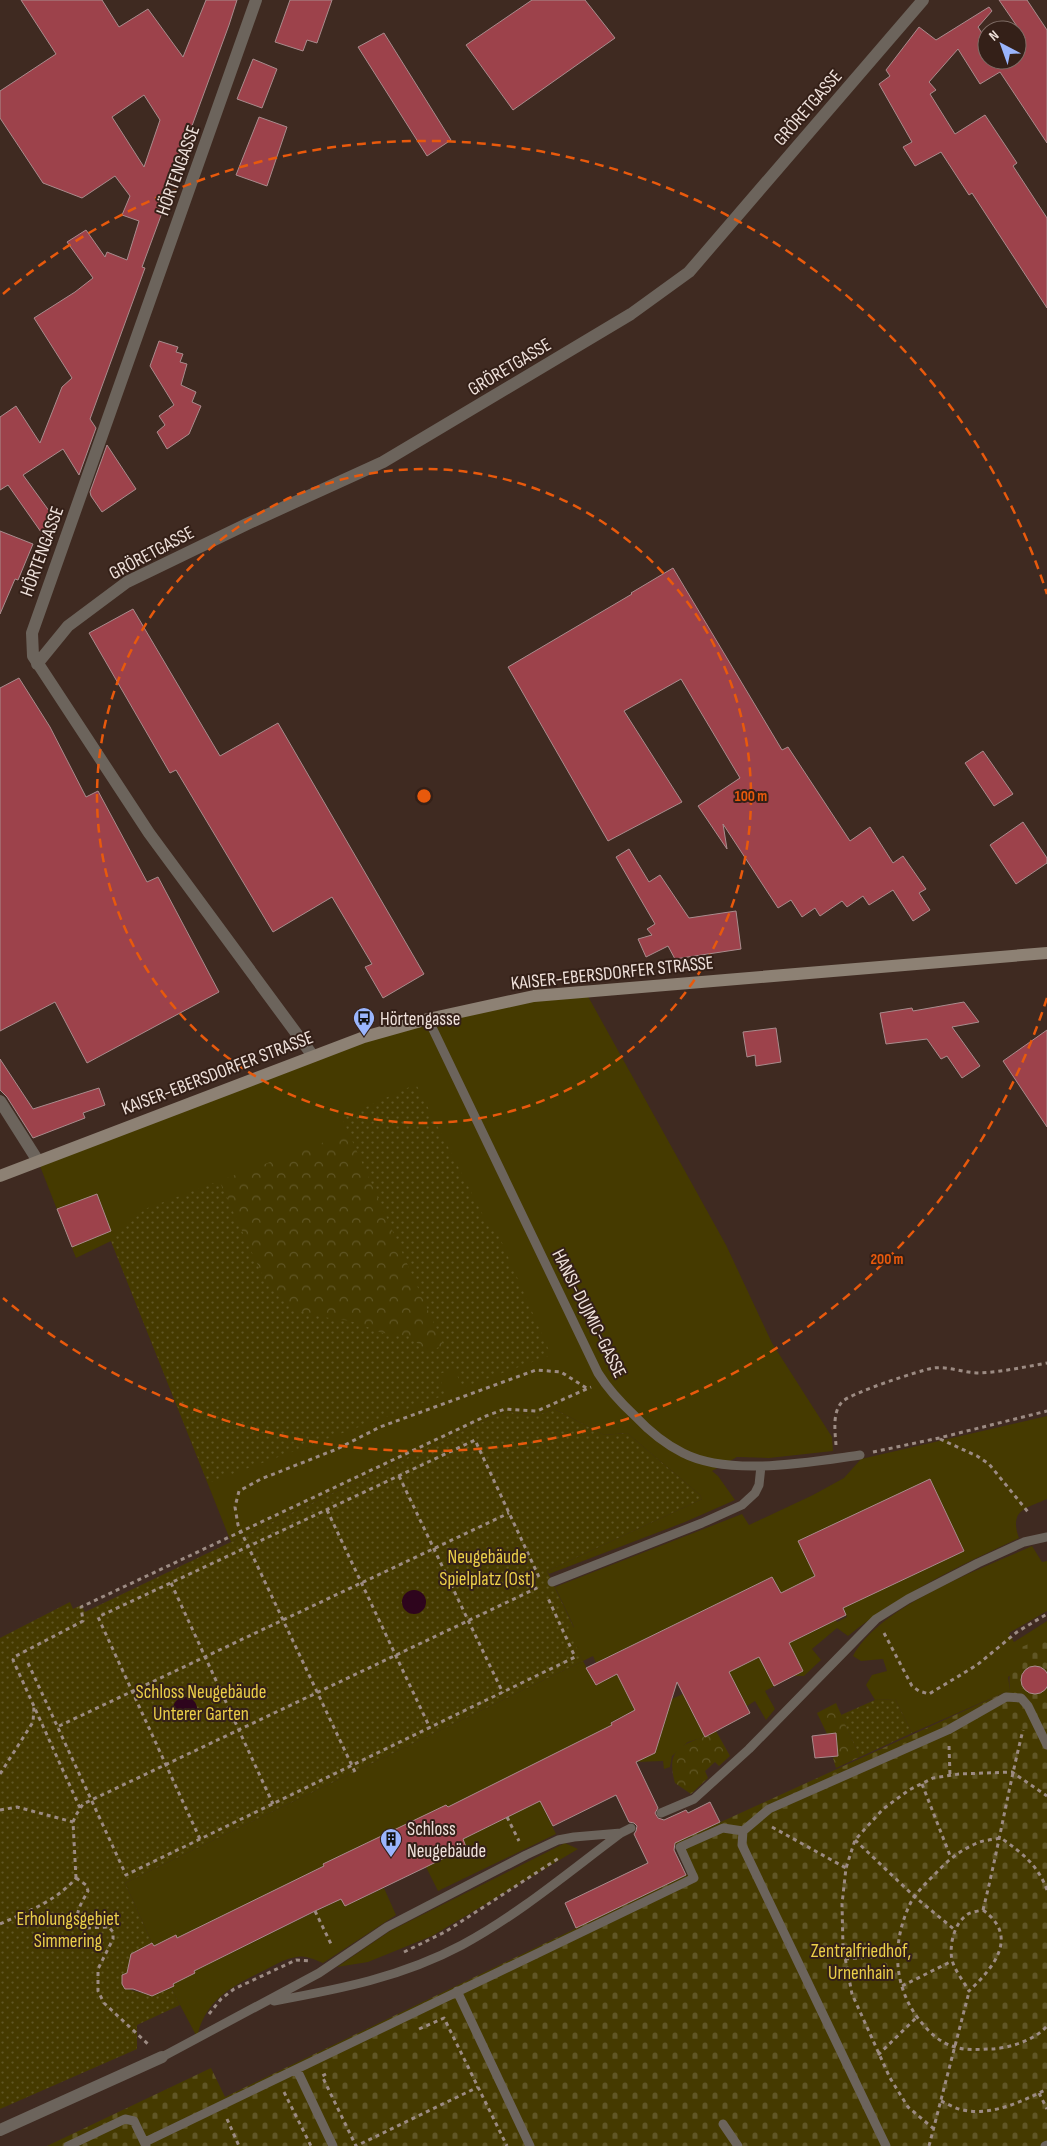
<svg xmlns="http://www.w3.org/2000/svg" width="1047" height="2146" viewBox="0 0 1047 2146" font-family="'Sofia Sans Condensed',sans-serif">
	<defs>
		<pattern id="forest-crowns" width="20" height="18" patternUnits="userSpaceOnUse" patternTransform="scale(1.25)"><rect width="20" height="18" fill="#453a00"/><path d="M2 6a3 3 0 1 1 6 0M12 15a3 3 0 1 1 6 0" fill="none" stroke="#605625"/></pattern>
		<pattern id="cemetery-stones" width="16" height="16" patternUnits="userSpaceOnUse" patternTransform="scale(1.25)"><rect width="16" height="16" fill="#453a00"/><path d="M2 7V4a2 2 0 0 1 4 0v3zM10 15v-3a2 2 0 0 1 4 0v3z" fill="#605625"/></pattern>
		<pattern id="park-dots" width="8" height="8" patternUnits="userSpaceOnUse" patternTransform="scale(1.25)"><rect width="8" height="8" fill="#453a00"/><path d="M2 2h.1M6 6h.1" fill="none" stroke="#605625" stroke-width="1.8" stroke-linecap="round"/></pattern>
	</defs>
	<rect width="100%" height="100%" fill="#3f2a21"/>
	<path fill="#453a00" fill-rule="evenodd" d="M 585,991 L 726,1245 L 772,1343 L 832,1437 L 833,1451 L 769,1458 L 737,1457 L 712,1471 L 718,1476 L 735,1500 L 685,1522 L 549,1574 L 547,1571 L 702,1499 L 700,1495 L 627,1433 L 604,1435 L 554,1409 L 535,1416 L 508,1412 L 477,1424 L 231,1542 L 111,1241 L 76,1258 L 38,1161 L 364,1037 Z
		M 1047,1416 L 1047,1499 C 1025,1509 1009,1510 1019,1538 C 959,1566 900,1594 848,1636 L 837,1628 L 812,1649 L 821,1660 L 804,1676 L 793,1676 L 765,1691 L 775,1709 L 766,1720 L 755,1701 L 747,1706 L 750,1713 L 705,1737 L 688,1742 L 672,1756 L 670,1767 L 664,1769 L 663,1761 L 636,1762 L 655,1753 L 665,1721 L 643,1713 L 820,1628 L 781,1593 L 772,1577 L 596,1663 L 593,1656 L 583,1661 L 596,1685 L 617,1674 L 635,1710 L 611,1722 L 612,1725 L 448,1807 L 446,1805 L 324,1864 L 324,1866 L 177,1938 L 176,1936 L 154,1946 L 152,1943 L 125,1883 L 583,1661 L 568,1631 L 574,1627 L 555,1587 L 742,1514 L 749,1525 L 813,1495 L 844,1478 L 861,1459 ZM 930,1480 L 964,1551 L 843,1608 L 847,1617 L 837,1622 L 801,1547 Z
		M 1032,1546 L 1042,1562 L 1047,1561 L 1047,1611 L 1009,1633 L 1014,1642 L 1047,1621 L 1047,1653 L 1008,1677 L 1010,1690 L 912,1733 L 895,1699 L 875,1700 L 866,1685 L 872,1675 L 887,1671 L 883,1659 L 861,1661 L 853,1656 C 879,1606 981,1569 1032,1546 Z
		M 540,1801 L 556,1834 L 438,1891 L 426,1867 L 466,1847 L 463,1839 Z
		M 565,1843 L 578,1849 L 432,1936 L 368,1962 L 337,1967 L 390,1931 Z
		M 384,1888 L 396,1915 L 323,1963 C 315,1960 306,1955 297,1957 C 286,1958 275,1965 265,1970 C 233,1986 206,1998 197,2037 L 171,1988 L 174,1986 L 173,1984 L 195,1973 L 194,1971 L 341,1899 L 345,1906 Z"/>
	<path fill="url(#forest-crowns)" d="M 349,1133 L 445,1346 L 425,1351 L 410,1336 C 400,1335 389,1335 379,1332 C 371,1329 363,1324 354,1322 C 311,1313 295,1320 265,1281 L 219,1181 Z
		M 836,1703 L 860,1757 L 836,1768 L 833,1758 L 837,1755 L 817,1713 Z
		M 716,1731 L 730,1756 L 719,1766 L 715,1762 L 705,1771 L 708,1778 L 691,1794 L 675,1783 C 664,1743 687,1746 716,1731 Z"/>
	<path fill="url(#cemetery-stones)" d="M 1047,1636 L 1047,2146 L 47,2146 L 211,2068 L 225,2097 L 689,1874 L 675,1843 L 1010,1690 C 1008,1675 1011,1668 1020,1656 L 1017,1649 Z"/>
	<path fill="url(#park-dots)" d="M 416,1084 L 490,1229 L 496,1229 L 551,1355 L 462,1388 L 455,1369 L 439,1374 L 445,1395 L 208,1483 L 111,1241 L 145,1209 L 219,1181 L 265,1281 C 294,1319 312,1314 354,1322 C 363,1324 371,1329 379,1332 C 389,1335 400,1335 410,1336 L 425,1351 L 444,1346 L 342,1118 Z
		M 554,1409 L 604,1435 L 627,1433 L 700,1495 L 702,1499 L 547,1571 L 574,1628 L 569,1631 L 583,1661 L 125,1883 L 152,1943 L 131,1954 L 127,1973 L 122,1977 L 122,1984 L 127,1989 L 152,1996 L 171,1988 L 180,2005 L 137,2025 L 137,2049 L 0,2109 L 0,1638 L 70,1602 L 73,1609 L 81,1605 L 85,1612 L 477,1424 L 508,1412 L 535,1416 Z
		M 895,1699 L 912,1733 L 860,1757 L 841,1715 L 875,1700 Z"/>
	<path fill="#2e051d" d="M402 1602a12 12 0 1 1 24 0a12 12 0 1 1-24 0Z
		M173 1709a12 12 0 1 1 24 0a12 12 0 1 1-24 0Z"/>
	<path fill="#9d424b" stroke="#a98c8d" fill-rule="evenodd" d="M 21,0 L 102,0 L 119,27 L 148,9 L 183,57 L 206,0 L 237,0 L 229,25 L 164,202 L 166,202 L 142,267 L 145,268 L 90,419 L 96,428 L 79,475 L 63,449 L 23,475 L 55,519 L 48,542 L 8,485 L 0,490 L 0,417 L 16,406 L 40,443 L 62,387 L 72,378 L 34,318 L 75,292 L 93,278 L 67,242 L 86,230 L 105,257 L 107,252 L 127,260 L 139,221 L 122,215 L 130,196 L 115,176 L 82,198 L 43,183 L 0,118 L 0,91 L 56,54 ZM 144,95 L 160,120 L 144,167 L 112,117 Z
		M 290,0 L 332,0 L 317,43 L 307,40 L 303,51 L 275,42 Z
		M 532,0 L 585,0 L 615,38 L 513,110 L 466,45 Z
		M 999,0 L 1027,0 L 1047,30 L 1047,143 L 1000,72 L 980,84 L 958,49 L 929,82 L 936,90 L 930,94 L 955,134 L 985,115 L 1017,163 L 1013,166 L 1047,218 L 1047,308 L 972,193 L 969,195 L 941,152 L 915,166 L 903,147 L 912,142 L 879,84 L 890,76 L 886,70 L 919,27 L 936,40 L 989,7 L 992,11 L 978,27 L 987,41 L 987,60 L 1017,60 L 1017,43 L 1025,38 Z
		M 384,33 L 451,140 L 427,156 L 358,47 Z
		M 253,59 L 277,69 L 262,108 L 237,99 Z
		M 259,117 L 287,127 L 267,186 L 236,175 Z
		M 159,341 L 178,347 L 176,352 L 183,354 L 180,362 L 187,364 L 181,385 L 196,392 L 192,402 L 201,406 L 189,434 L 167,449 L 157,432 L 165,425 L 159,416 L 174,405 L 150,366 Z
		M 107,445 L 136,489 L 102,512 L 91,496 L 90,492 Z
		M 0,531 L 33,544 L 18,580 L 15,579 L 0,614 Z
		M 673,568 L 782,750 L 788,747 L 850,841 L 870,827 L 893,863 L 903,856 L 926,889 L 919,893 L 930,910 L 913,921 L 893,890 L 869,905 L 863,896 L 847,907 L 842,901 L 820,916 L 815,908 L 802,917 L 791,900 L 778,908 L 723,824 L 727,849 L 698,806 L 740,778 L 681,679 L 624,711 L 682,802 L 608,841 L 508,667 L 632,594 L 631,593 Z
		M 133,609 L 220,756 L 278,723 L 424,974 L 383,998 L 365,967 L 372,964 L 332,897 L 273,932 L 176,770 L 170,773 L 89,633 Z
		M 19,678 L 50,727 L 86,797 L 98,791 L 147,882 L 158,877 L 219,992 L 87,1063 L 55,1002 L 0,1031 L 0,688 Z
		M 983,751 L 1013,794 L 994,806 L 965,763 Z
		M 1023,822 L 1047,858 L 1047,863 L 1016,884 L 990,845 Z
		M 629,849 L 649,882 L 660,875 L 689,918 L 736,911 L 741,949 L 675,959 L 668,946 L 646,957 L 638,939 L 652,935 L 647,929 L 655,924 L 616,857 Z
		M 964,1002 L 979,1022 L 952,1027 L 980,1066 L 962,1078 L 947,1056 L 941,1059 L 927,1039 L 886,1044 L 880,1013 L 912,1008 L 913,1011 Z
		M 776,1028 L 781,1062 L 756,1066 L 755,1055 L 747,1057 L 743,1032 Z
		M 1047,1030 L 1047,1127 L 1003,1061 Z
		M 0,1059 L 33,1109 L 99,1088 L 105,1105 L 83,1113 L 85,1118 L 33,1138 L 7,1097 L 0,1090 Z
		M 97,1194 L 111,1231 L 72,1247 L 57,1209 Z
		M 930,1479 L 964,1551 L 843,1608 L 846,1615 L 789,1643 L 803,1671 L 774,1686 L 759,1657 L 729,1672 L 750,1713 L 705,1737 L 677,1682 L 655,1753 L 636,1762 L 658,1808 L 655,1813 L 658,1818 L 664,1820 L 686,1810 L 688,1813 L 710,1802 L 720,1822 L 675,1843 L 674,1850 L 686,1875 L 576,1928 L 565,1903 L 648,1863 L 634,1834 L 636,1831 L 637,1826 L 634,1823 L 629,1822 L 616,1795 L 553,1826 L 540,1801 L 463,1839 L 466,1847 L 426,1867 L 345,1906 L 341,1899 L 315,1911 L 194,1971 L 195,1973 L 173,1984 L 174,1986 L 152,1996 L 133,1989 L 125,1989 L 122,1984 L 122,1975 L 127,1973 L 131,1954 L 152,1943 L 154,1946 L 176,1935 L 177,1938 L 324,1866 L 323,1864 L 446,1805 L 448,1807 L 612,1725 L 611,1723 L 635,1710 L 617,1674 L 596,1685 L 586,1668 L 772,1577 L 781,1593 L 815,1576 L 798,1541 Z
		M1021 1680a14 14 0 1 1 28 0a14 14 0 1 1-28 0Z
		M 836,1733 L 838,1756 L 815,1758 L 812,1736 Z"/>
	<g fill="none" stroke-linecap="round" stroke-linejoin="round">
		<path stroke="#9c8b83" stroke-width="3" stroke-dasharray="4 4" stroke-linecap="butt" d="M 940,1439 L 977,1456 L 989,1464 L 1028,1512
			M 836,1445 C 835,1431 832,1411 843,1401 C 854,1392 918,1371 933,1368 C 949,1366 964,1373 979,1373 C 1002,1372 1024,1367 1047,1363
			M 873,1452 L 939,1438 L 1047,1411
			M 399,1476 L 503,1693
			M 327,1510 L 430,1728
			M 171,1583 L 273,1804
			M 884,1633 L 912,1686 L 919,1691 L 929,1694 L 977,1665 L 1017,1632 L 1047,1614
			M 28,1663 L 126,1875 L 575,1657 L 547,1596
			M 59,1726 L 509,1513
			M 949,1746 L 950,1775
			M 355,1772 L 238,1525 L 235,1507 L 239,1491 L 261,1479 L 337,1449 L 380,1427 L 536,1370 L 561,1372 L 588,1389
			M 0,1774 L 33,1722 L 34,1707
			M 922,1784 L 951,1858
			M 80,1808 L 13,1660 L 14,1657 L 83,1621 L 81,1607 L 486,1416 L 505,1409 L 537,1411 L 591,1387
			M 0,1810 L 17,1807 L 73,1822
			M 507,1817 L 519,1841
			M 772,1827 L 846,1868
			M 200,1839 L 98,1617 L 475,1440 L 539,1577
			M 855,1840 L 915,1897 L 955,1930
			M 76,1878 L 73,1822 L 76,1815 L 83,1804 L 539,1587
			M 76,1878 L 86,1885 L 88,1891 C 82,1902 75,1912 78,1924 L 84,1928 L 109,1927 L 113,1932 L 113,1939 L 98,1969 L 98,1991 L 104,2003 L 149,2045
			M 1047,1890 C 1038,1865 1022,1853 1001,1838 C 992,1840 982,1840 975,1844 C 959,1851 947,1861 936,1873 C 927,1882 917,1892 911,1902 C 893,1938 892,1980 915,2014 C 925,2028 937,2042 955,2047 C 967,2051 980,2049 992,2049 C 1010,2048 1035,2040 1047,2026
			M 983,1910 C 998,1850 1008,1790 1023,1730
			M 983,1910 C 1020,1937 993,1968 969,1991 C 964,1982 955,1971 952,1960 C 949,1945 954,1923 968,1914 C 972,1912 978,1911 983,1910 Z
			M 315,1911 L 332,1946
			M 0,1924 C 28,1911 55,1902 76,1878
			M 404,1952 L 445,1932 L 559,1858
			M 845,1959 L 896,1955
			M 902,1986 L 952,1961
			M 209,2014 L 221,1999 L 234,1989 L 296,1960 L 310,1961
			M 419,2029 L 444,2018 L 507,2146
			M 878,2055 L 917,2017
			M 326,2074 L 322,2076 L 356,2146 L 478,2087
			M 284,2092 L 311,2146
			M 1039,2093 L 1047,2109
			M 941,2101 C 948,2104 956,2109 963,2110 C 992,2116 1021,2102 1047,2089
			M 227,2119 L 239,2146
			M 934,2129 L 908,2107 L 890,2078 L 852,1994 L 843,1947 L 842,1904 L 846,1868 L 855,1840 L 883,1809 L 909,1790 L 933,1778 L 959,1774 L 1012,1772 L 1047,1796
			M 929,2146 L 969,1992"/>
		<path stroke="#6c645c" stroke-width="9" d="M 428,1019 L 598,1373 C 608,1389 621,1403 635,1416 C 649,1431 665,1444 683,1453 C 730,1477 810,1462 860,1455
			M 552,1582 L 702,1523 L 742,1505 L 755,1493 L 759,1485 L 761,1466
			M 661,1813 L 694,1799 L 749,1749 L 876,1619 L 908,1599 L 978,1563 L 1024,1542 L 1047,1537
			M 457,1991 L 530,2146
			M 274,2001 C 340,1989 402,1977 462,1945 C 518,1915 570,1871 621,1833
			M 162,2057 L 319,1973 L 387,1927 L 526,1855 L 558,1840 L 574,1837 L 621,1833 L 631,1828
			M 297,2070 L 333,2146
			M 723,2124 L 738,2146
			M 145,2142 L 694,1878 L 680,1847 L 723,1828 L 743,1831
			M 68,2146 L 125,2119 L 134,2121 L 146,2146
			M 886,2146 L 742,1845 L 743,1831 L 769,1809 L 948,1730 L 1006,1697 L 1021,1698 L 1028,1706 L 1047,1745
			M 1045,2146 L 1047,2145"/>
		<path stroke="#6c645c" stroke-width="12" d="M 256,0 L 32,633 L 33,656 L 149,833 L 313,1056
			M 37,664 L 68,626 L 127,582 L 247,524 L 383,462 L 631,314 L 689,272 L 923,0
			M 0,1101 L 38,1161
			M 0,2130 L 162,2057"/>
		<path stroke="#8d8174" stroke-width="12" d="M 0,1176 L 364,1037 L 428,1019 L 534,996 L 1047,953"/>
	</g>
	<g fill="none" stroke="#e8590c" stroke-width="2.5" stroke-dasharray="9 6">
		<circle cx="424" cy="796" r="327"/>
		<path d="M1047 998A655 655 0 0 1 3 1298M3 294A655 655 0 0 1 1047 594"/>
	</g>
	<defs>
		<g id="bus-pin" transform="scale(1.125)"><path d="M0 17L-7.5 6A9.5 9.5 0 1 1 7.5 6Z" fill="#9ab5fd" stroke="#342018"/><path d="M-5-6H5V4H4V6H2V4H-2V6H-4V4H-5ZM-3.5-4V0h7V-4ZM-3.5 1.2v1.5H-2V1.2ZM2 1.2v1.5H3.5V1.2Z" fill="#111"/></g>
		<g id="building-pin" transform="scale(1.125)"><path d="M0 17L-7.5 6A9.5 9.5 0 1 1 7.5 6Z" fill="#9ab5fd" stroke="#342018"/><path d="M-4-6H4V6H1V3H-1V6H-4ZM-2.5-4.3h1.7v1.8h-1.7ZM.8-4.3h1.7v1.8H.8ZM-2.5-1h1.7V.8h-1.7ZM.8-1h1.7V.8H.8Z" fill="#111"/></g>
	</defs>
	<g fill-rule="evenodd">
		<use href="#bus-pin" x="364" y="1018"/>
		<use href="#building-pin" x="391" y="1839"/>
	</g>
	<g text-anchor="middle" stroke-width="4" stroke-linejoin="round" paint-order="stroke">
		<g font-size="19" fill="#efe1db" stroke="#342018">
			<text transform="translate(807 107) rotate(-49)" y="7">GRÖRETGASSE</text>
			<text transform="translate(177 170) rotate(-70)" y="7">HÖRTENGASSE</text>
			<text transform="translate(509 366) rotate(-31)" y="7">GRÖRETGASSE</text>
			<text transform="translate(41 551) rotate(-70)" y="7">HÖRTENGASSE</text>
			<text transform="translate(151 552) rotate(-28)" y="7">GRÖRETGASSE</text>
			<text transform="translate(612 972) rotate(-6)" y="7">KAISER-EBERSDORFER STRASSE</text>
			<text transform="translate(217 1072) rotate(-21)" y="7">KAISER-EBERSDORFER STRASSE</text>
			<text transform="translate(590 1313) rotate(63)" y="7">HANSI-DUJMIC-GASSE</text>
		</g>
		<g font-size="19" fill="#efe1db" stroke="#342018" text-anchor="start">
			<text x="380" y="1025">Hörtengasse</text>
			<text x="407" y="1835">Schloss<tspan x="407" dy="22">Neugebäude</tspan></text>
		</g>
		<g font-size="19" fill="#ebcf49" stroke="#342018">
			<text x="487" y="1563">Neugebäude<tspan x="487" dy="22">Spielplatz (Ost)</tspan></text>
			<text x="201" y="1698">Schloss Neugebäude<tspan x="201" dy="22">Unterer Garten</tspan></text>
			<text x="68" y="1925">Erholungsgebiet<tspan x="68" dy="22">Simmering</tspan></text>
			<text x="861" y="1957">Zentralfriedhof,<tspan x="861" dy="22">Urnenhain</tspan></text>
		</g>
	</g>
	<circle cx="424" cy="796" r="8" fill="#e8590c" stroke="#342018" stroke-width="2.5"/>
	<g font-size="15" text-anchor="middle" font-weight="bold" fill="#e8590c" stroke="#342018" stroke-width="4" stroke-linejoin="round" paint-order="stroke">
		<text x="751" y="801">100 m</text>
		<text x="887" y="1264">200 m</text>
	</g>
	<g transform="translate(1002 45) rotate(319)"><circle r="24" fill="#342018" stroke="#7f6d66"/>
	<path d="M0-4L9 19L0 12L-9 19Z" fill="#9ab5fd"/>
	<text y="-8" font-size="14" font-weight="bold" text-anchor="middle" fill="#efe1db">N</text>
	</g>
</svg>
